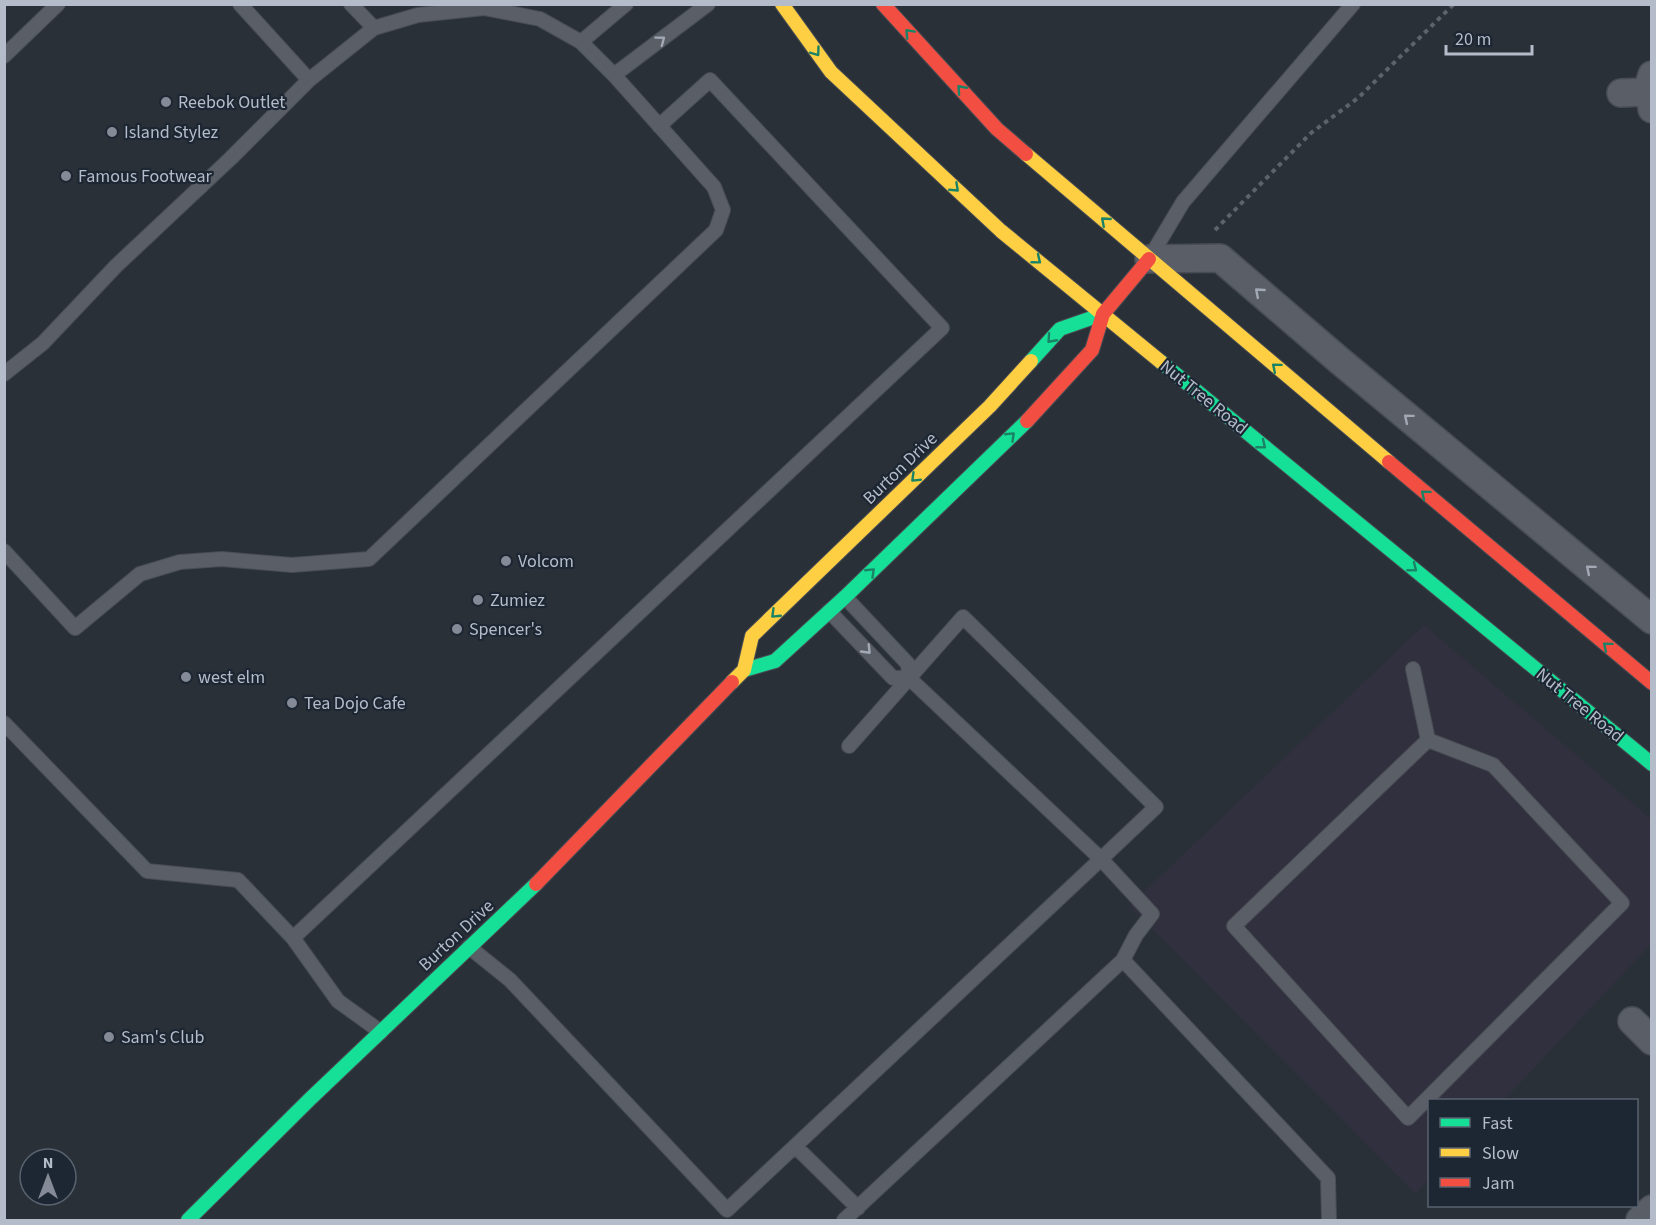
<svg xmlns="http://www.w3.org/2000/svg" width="1656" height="1225" viewBox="0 0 1656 1225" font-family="'Source Sans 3',sans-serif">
	<rect width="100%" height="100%" fill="#2a3038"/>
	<path fill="#31303e" d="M 1424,625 L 1651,819 L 1651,944 L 1504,1100 L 1430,1100 L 1429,1179 L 1416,1194 L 1129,906 Z"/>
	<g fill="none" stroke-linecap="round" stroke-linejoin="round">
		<g stroke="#484c53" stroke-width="16">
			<path id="lane" d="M 240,4 L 309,80
				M 351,4 L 374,28
				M 581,42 L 626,4
				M 4,56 L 58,4
				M 614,75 L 708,4
				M 1149,259 L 1183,202 L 1353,4
				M 4,374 L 43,343 L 116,266 L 231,158 L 309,80 L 374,28 L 418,15 L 484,8 L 540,19 L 581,42 L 614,75 L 714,187 L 723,210 L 716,230 L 369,559 L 292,565 L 222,559 L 180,562 L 140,574 L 75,628 L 4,551
				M 845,597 L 908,664 L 909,678
				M 829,611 L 893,678 L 909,678 L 1101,859 L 1156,807 L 963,617 L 849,746
				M 1413,669 L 1428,740 L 1234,926 L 1408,1118 L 1622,903 L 1493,765 L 1428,740
				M 4,723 L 147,871 L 238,880 L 293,938 L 338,1001 L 381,1032
				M 293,938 L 942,328 L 710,80 L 659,126
				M 469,947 L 510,980 L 727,1210 L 1101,859 L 1152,914 L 1136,935 L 1123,960
				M 795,1146 L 858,1208
				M 844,1220 L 1123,960 L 1328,1178 L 1329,1220"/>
		</g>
		<g stroke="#484c53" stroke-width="30">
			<path id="street" d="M 1652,75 L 1649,85 L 1652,109
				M 1621,93 L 1649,92
				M 1149,259 L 1220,258 L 1340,361 L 1652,620
				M 1632,1021 L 1652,1041
				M 1640,1220 L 1652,1209"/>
		</g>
		<g stroke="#484c53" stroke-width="16">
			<path id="fast" d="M 1031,361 L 1060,329 L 1103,314
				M 1161,362 L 1652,764
				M 744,670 L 775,661 L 845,597 L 1027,421
				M 188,1220 L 310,1099 L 536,884"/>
		</g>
		<g stroke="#484c53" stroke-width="16">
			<path id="slow" d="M 782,4 L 831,72 L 1001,231 L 1161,362
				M 1026,154 L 1389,462
				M 732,682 L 744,670 L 752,636 L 990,406 L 1031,361"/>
		</g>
		<g stroke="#484c53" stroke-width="16">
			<path id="jam" d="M 883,4 L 997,129 L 1026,154
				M 1027,421 L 1092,350 L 1103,314 L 1149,259
				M 1389,462 L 1652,683
				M 536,884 L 732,682"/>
		</g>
		<path stroke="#5d636a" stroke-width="4" stroke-dasharray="4.5 4.5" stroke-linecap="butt" d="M 1215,230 L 1311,133 L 1358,98 L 1454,4"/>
		<use href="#lane" stroke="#5a5e66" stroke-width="14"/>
		<use href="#street" stroke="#5a5e66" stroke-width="27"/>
		<use href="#fast" stroke="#16e098" stroke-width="14"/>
		<use href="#slow" stroke="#ffcf43" stroke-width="14"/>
		<use href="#jam" stroke="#f24e42" stroke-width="14"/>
	</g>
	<defs><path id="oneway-chevron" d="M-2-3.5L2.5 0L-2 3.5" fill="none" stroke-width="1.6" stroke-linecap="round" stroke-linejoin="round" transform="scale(1.5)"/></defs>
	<g stroke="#1a8366">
		<use href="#oneway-chevron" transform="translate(909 33) rotate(-133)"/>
		<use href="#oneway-chevron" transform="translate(816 52) rotate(54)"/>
		<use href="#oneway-chevron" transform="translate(961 89) rotate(-132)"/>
		<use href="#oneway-chevron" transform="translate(955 188) rotate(43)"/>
		<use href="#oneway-chevron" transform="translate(1105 221) rotate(-139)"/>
		<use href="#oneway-chevron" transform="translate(1037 260) rotate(39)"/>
		<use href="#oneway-chevron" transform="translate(1051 339) rotate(132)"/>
		<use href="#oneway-chevron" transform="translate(1276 367) rotate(-140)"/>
		<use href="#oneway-chevron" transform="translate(1011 436) rotate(-44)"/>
		<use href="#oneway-chevron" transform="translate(1262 445) rotate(39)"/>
		<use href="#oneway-chevron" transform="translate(915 478) rotate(136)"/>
		<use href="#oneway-chevron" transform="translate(1425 494) rotate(-140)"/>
		<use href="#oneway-chevron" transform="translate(1413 568) rotate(39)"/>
		<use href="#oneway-chevron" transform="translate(871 572) rotate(-44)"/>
		<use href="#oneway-chevron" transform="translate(775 614) rotate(136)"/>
		<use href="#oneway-chevron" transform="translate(1607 646) rotate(-140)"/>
	</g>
	<g stroke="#a2a9b5">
		<use href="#oneway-chevron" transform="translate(661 40) rotate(-37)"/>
		<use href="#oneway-chevron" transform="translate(1259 292) rotate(-139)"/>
		<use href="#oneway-chevron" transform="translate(1408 418) rotate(-140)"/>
		<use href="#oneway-chevron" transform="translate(1590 569) rotate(-140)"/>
		<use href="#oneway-chevron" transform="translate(867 650) rotate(46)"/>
	</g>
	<g fill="#848b96" stroke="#1d2633" stroke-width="2">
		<circle cx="166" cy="102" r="6"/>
		<circle cx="112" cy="132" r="6"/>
		<circle cx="66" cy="176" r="6"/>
		<circle cx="506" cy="561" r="6"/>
		<circle cx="478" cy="600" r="6"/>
		<circle cx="457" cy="629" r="6"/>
		<circle cx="186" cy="677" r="6"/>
		<circle cx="292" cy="703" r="6"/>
		<circle cx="109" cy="1037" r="6"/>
	</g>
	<g text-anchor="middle" stroke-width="4.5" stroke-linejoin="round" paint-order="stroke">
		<g font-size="18" fill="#b4bcc9" stroke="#1d2633" text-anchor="start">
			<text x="178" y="108">Reebok Outlet</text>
			<text x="124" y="138">Island Stylez</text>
			<text x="78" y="182">Famous Footwear</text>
			<text x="518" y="567">Volcom</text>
			<text x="490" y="606">Zumiez</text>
			<text x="469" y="635">Spencer's</text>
			<text x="198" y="683">west elm</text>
			<text x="304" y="709">Tea Dojo Cafe</text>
			<text x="121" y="1043">Sam's Club</text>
		</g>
		<g font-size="18" fill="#b4bcc9" stroke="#1d2633">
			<text transform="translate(1204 397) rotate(39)" y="6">Nut Tree Road</text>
			<text transform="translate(900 468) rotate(-44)" y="6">Burton Drive</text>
			<text transform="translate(1580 705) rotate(39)" y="6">Nut Tree Road</text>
			<text transform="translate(456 935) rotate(-43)" y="6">Burton Drive</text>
		</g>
	</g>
	<rect width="1656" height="1225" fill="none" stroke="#b4bcc9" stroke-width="12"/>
	<rect x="1428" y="1099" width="210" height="108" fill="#1d2633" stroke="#59626f" stroke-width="1.5"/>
	<rect x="1440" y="1118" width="30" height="9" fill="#16e098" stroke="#59626f" stroke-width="1.5"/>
	<text x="1482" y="1129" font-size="18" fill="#b4bcc9">Fast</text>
	<rect x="1440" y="1148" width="30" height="9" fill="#ffcf43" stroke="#59626f" stroke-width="1.5"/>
	<text x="1482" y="1159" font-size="18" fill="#b4bcc9">Slow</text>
	<rect x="1440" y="1178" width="30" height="9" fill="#f24e42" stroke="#59626f" stroke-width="1.5"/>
	<text x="1482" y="1189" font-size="18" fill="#b4bcc9">Jam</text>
	<g transform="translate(48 1177)"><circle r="28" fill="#1d2633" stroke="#59626f" stroke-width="1.5"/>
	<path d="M0-4.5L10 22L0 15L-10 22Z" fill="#848b96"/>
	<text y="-9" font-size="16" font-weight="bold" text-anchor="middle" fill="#b4bcc9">N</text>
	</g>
	<path d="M1446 45v9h86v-9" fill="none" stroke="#b4bcc9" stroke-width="3"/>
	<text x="1455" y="45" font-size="18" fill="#b4bcc9" stroke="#1d2633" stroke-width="4.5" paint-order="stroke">20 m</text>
</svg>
